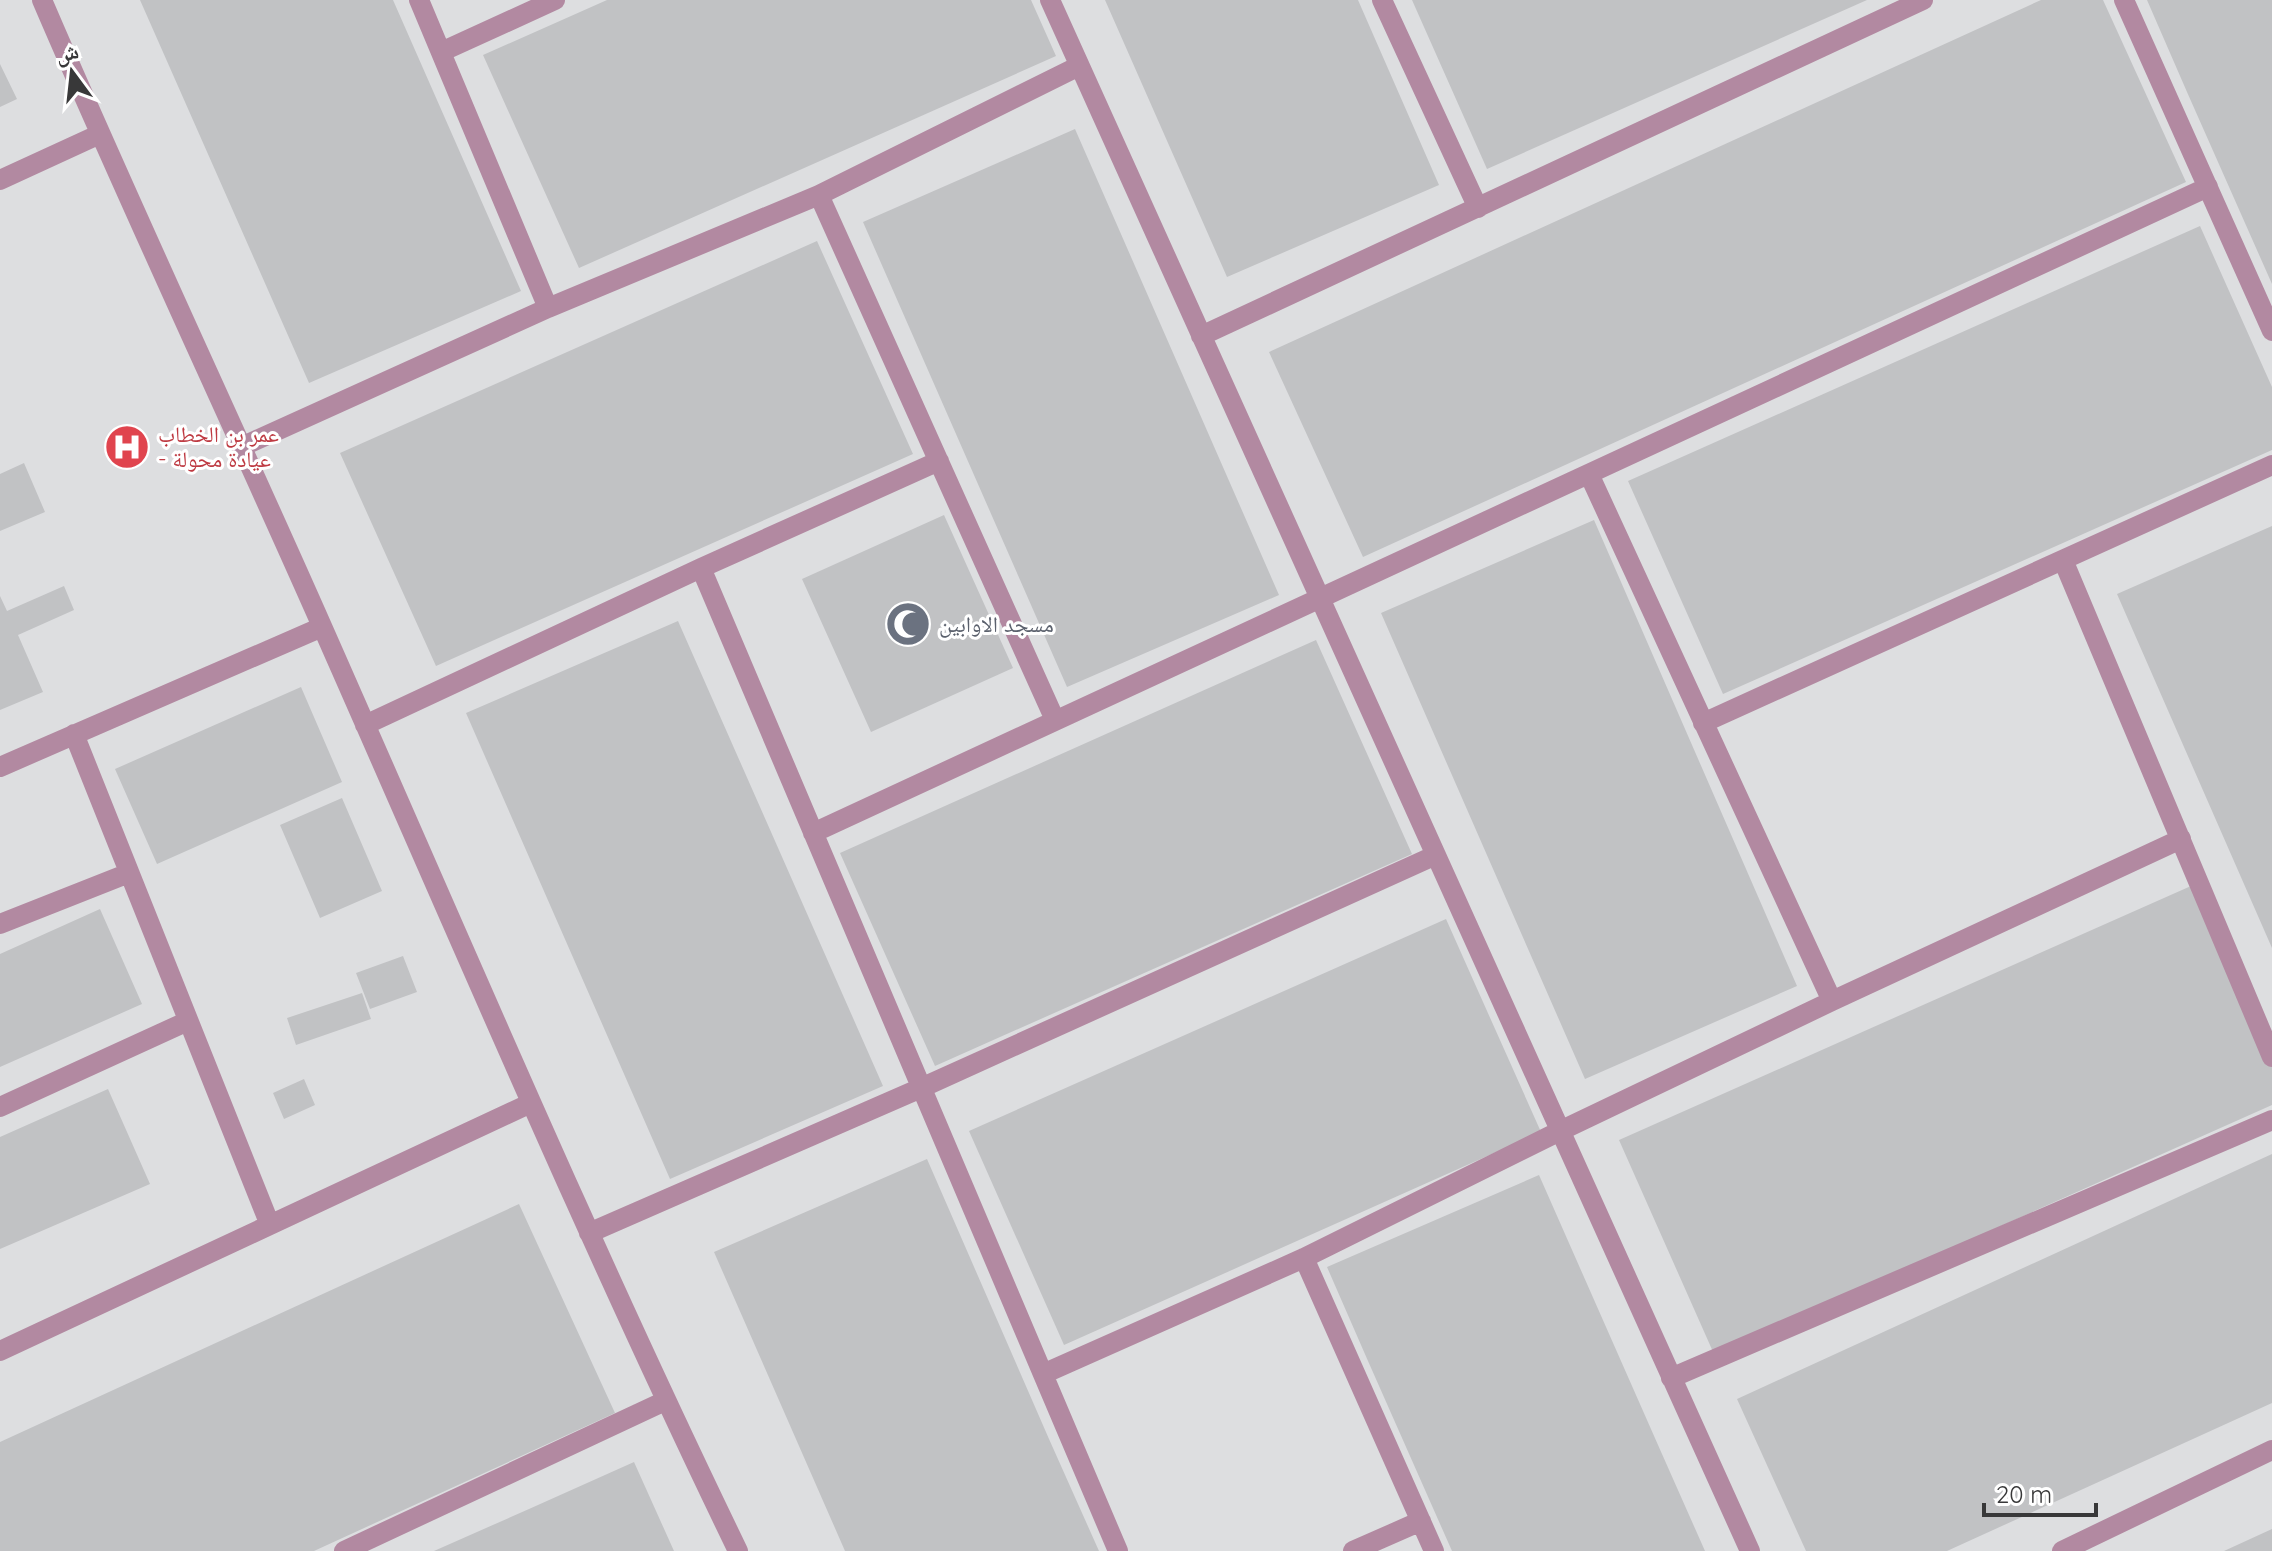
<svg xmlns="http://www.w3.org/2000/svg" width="2272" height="1551" viewBox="0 0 2272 1551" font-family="Quicksand,'Noto Naskh Arabic',sans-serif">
	<rect width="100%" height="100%" fill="#dddee0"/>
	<path fill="#c1c2c4" d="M 140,0 L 393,0 L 521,291 L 309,383 Z
		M 607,0 L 1031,0 L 1056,56 L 579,268 L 483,55 Z
		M 1105,0 L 1358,0 L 1439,185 L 1227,277 Z
		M 1412,0 L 1867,0 L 1487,169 Z
		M 2041,0 L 2103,0 L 2186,182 L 1363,557 L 1269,352 Z
		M 2147,0 L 2272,0 L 2272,284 L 2187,92 Z
		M 0,64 L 17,99 L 0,107 Z
		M 1075,129 L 1279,595 L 1067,687 L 863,222 Z
		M 2200,226 L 2272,387 L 2272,450 L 1723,694 L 1628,481 Z
		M 817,241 L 913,454 L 436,666 L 340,453 Z
		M 24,463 L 45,512 L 0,531 L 0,474 Z
		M 944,515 L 1013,668 L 871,732 L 802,579 Z
		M 1594,520 L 1797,986 L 1585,1079 L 1381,613 Z
		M 2272,526 L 2272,948 L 2117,594 Z
		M 64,586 L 74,610 L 18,635 L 43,692 L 0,710 L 0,596 L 7,611 Z
		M 678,621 L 883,1086 L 670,1179 L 466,713 Z
		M 1316,640 L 1412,854 L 935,1066 L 840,853 Z
		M 301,687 L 342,782 L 157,864 L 115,769 Z
		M 342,798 L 382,891 L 320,918 L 280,825 Z
		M 2191,886 L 2272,1066 L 2272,1105 L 1714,1354 L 1619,1140 Z
		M 100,909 L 142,1004 L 0,1067 L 0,954 Z
		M 1446,919 L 1541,1132 L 1064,1345 L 969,1131 Z
		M 403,956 L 417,992 L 370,1009 L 356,973 Z
		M 362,993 L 371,1019 L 296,1045 L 287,1018 Z
		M 304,1079 L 315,1105 L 284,1119 L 273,1093 Z
		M 108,1089 L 150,1184 L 0,1249 L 0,1137 Z
		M 2272,1154 L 2272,1403 L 1947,1551 L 1806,1551 L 1737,1399 Z
		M 927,1159 L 1049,1439 L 1099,1551 L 845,1551 L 714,1252 Z
		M 1539,1175 L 1662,1454 L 1705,1551 L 1452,1551 L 1368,1361 L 1327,1267 Z
		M 519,1204 L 615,1413 L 314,1551 L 0,1551 L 0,1442 Z
		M 634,1462 L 674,1551 L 434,1551 L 529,1509 Z
		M 2272,1529 L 2272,1551 L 2224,1551 Z"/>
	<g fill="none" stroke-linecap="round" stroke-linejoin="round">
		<path stroke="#b289a1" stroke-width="20" d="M 42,0 C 132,210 229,416 321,624 C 458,934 590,1246 738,1551
			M 419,0 L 548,308
			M 1050,0 L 1750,1551
			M 1382,0 L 1478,208
			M 2124,0 L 2272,331
			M 441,52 L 555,0
			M 0,180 L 100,134
			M 819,195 L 1055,720
			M 1201,336 L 1923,0
			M 241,447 L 548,308 L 819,195 L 1079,66
			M 1589,474 L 1832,1001
			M 2063,560 L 2272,1057
			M 701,568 L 1118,1551
			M 1703,723 L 2272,465
			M 365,725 L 701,568 L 939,461
			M 74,734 L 270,1225
			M 0,767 L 322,627
			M 813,833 L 2208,187
			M 0,924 L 129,873
			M 0,1107 L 188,1021
			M 589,1233 L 921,1088 L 1436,855
			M 1304,1258 L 1434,1551
			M 0,1351 L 531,1103
			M 1043,1374 L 1304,1258 L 1560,1131 L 1832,1001 L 2181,839
			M 1671,1378 L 2272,1120
			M 344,1551 L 665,1401
			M 1353,1551 L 1421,1521
			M 2062,1551 L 2272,1450"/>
	</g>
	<defs>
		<g id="hospital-disc" transform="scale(2.3)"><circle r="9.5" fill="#e0444e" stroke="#fff"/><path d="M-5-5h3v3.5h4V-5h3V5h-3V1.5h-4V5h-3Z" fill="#fff"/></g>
		<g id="mosque-disc" transform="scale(2.3)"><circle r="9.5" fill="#6b7280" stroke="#fff"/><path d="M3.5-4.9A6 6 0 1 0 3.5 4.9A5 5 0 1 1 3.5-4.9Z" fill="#fff"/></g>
	</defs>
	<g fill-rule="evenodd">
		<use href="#hospital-disc" x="127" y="447"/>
		<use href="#mosque-disc" x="908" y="624"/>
	</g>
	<g text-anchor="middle" stroke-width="6" stroke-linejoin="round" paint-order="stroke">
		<g font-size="22" fill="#be3a42" stroke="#fff" text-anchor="start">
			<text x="158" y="442">عمر بن الخطاب<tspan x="158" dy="25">- عيادة محولة</tspan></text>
		</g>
		<g font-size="22" fill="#5b616d" stroke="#fff" text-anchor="start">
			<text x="939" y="632">مسجد الاوابين</text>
		</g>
	</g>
	<g transform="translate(72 72) rotate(345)" stroke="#ffffff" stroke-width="6" paint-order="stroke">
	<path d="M0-6L14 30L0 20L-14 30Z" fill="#383839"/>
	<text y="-12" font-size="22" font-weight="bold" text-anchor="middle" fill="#383839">ش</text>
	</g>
	<path d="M1984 1503v12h112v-12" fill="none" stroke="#383839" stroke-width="4"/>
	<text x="1996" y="1503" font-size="24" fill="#383839" stroke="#ffffff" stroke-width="6" paint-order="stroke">20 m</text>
</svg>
